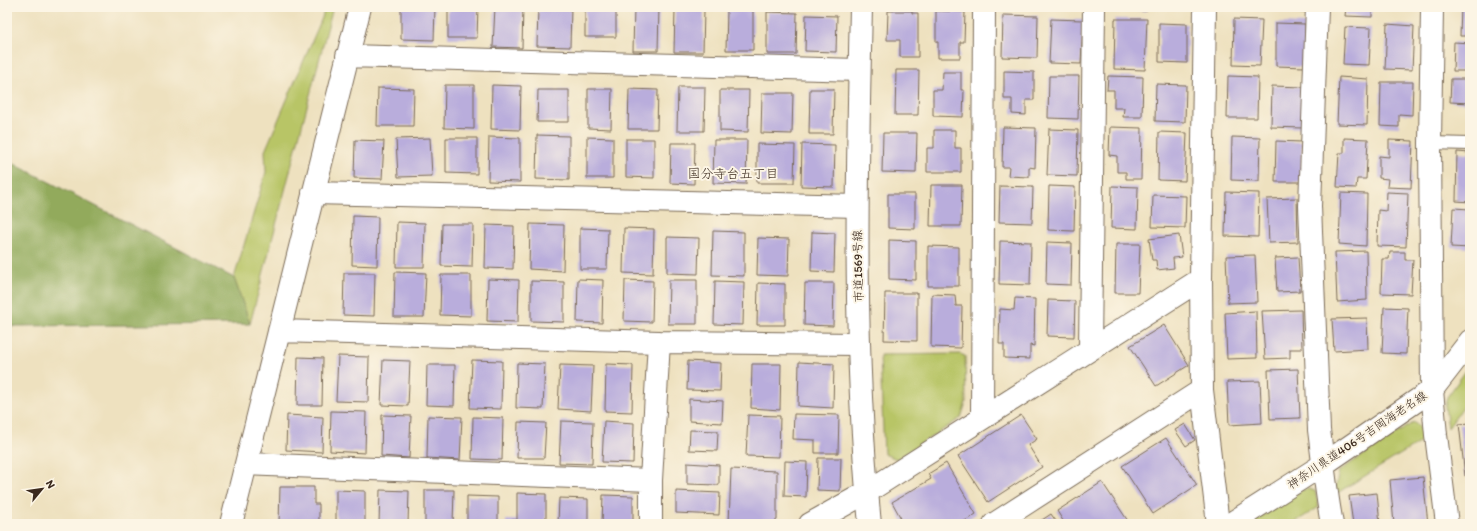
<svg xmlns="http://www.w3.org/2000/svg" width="1477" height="531" viewBox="0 0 1477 531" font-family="Itim,'Klee One',sans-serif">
	<rect width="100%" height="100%" fill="#fcf5e5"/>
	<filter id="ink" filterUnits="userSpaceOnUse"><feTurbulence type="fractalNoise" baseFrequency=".025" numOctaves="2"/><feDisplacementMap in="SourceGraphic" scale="8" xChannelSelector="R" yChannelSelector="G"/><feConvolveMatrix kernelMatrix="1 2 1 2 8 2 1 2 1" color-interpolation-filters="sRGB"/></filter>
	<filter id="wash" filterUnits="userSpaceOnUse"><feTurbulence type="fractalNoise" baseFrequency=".012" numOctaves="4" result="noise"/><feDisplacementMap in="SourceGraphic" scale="16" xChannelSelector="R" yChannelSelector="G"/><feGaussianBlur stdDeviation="0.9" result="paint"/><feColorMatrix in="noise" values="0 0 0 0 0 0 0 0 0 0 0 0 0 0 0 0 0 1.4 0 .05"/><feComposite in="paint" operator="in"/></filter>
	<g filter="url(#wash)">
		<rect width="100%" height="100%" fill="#eee1bf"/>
		<path fill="#b8c566" stroke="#7a7842" d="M 325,7 L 333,7 L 250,324 L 234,278 L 266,172 L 265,151 L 322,18 Z
			M 960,354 L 965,356 L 966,402 L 961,418 L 897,459 L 884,454 L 880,355 Z
			M 1470,365 L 1470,397 L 1448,428 L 1445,406 L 1447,397 Z
			M 1414,422 L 1423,431 L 1424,440 L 1337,493 L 1336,486 L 1339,471 Z
			M 1309,489 L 1315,491 L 1319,507 L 1292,524 L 1250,524 L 1302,490 Z"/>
		<path fill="#92aa5b" stroke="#666a3c" d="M 7,160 L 234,278 L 250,324 L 15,326 L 7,328 Z"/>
		<g id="blocks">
			<path fill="#b9addc" d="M 401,7 L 435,7 L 434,40 L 401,39 Z
				M 448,7 L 478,7 L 477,38 L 448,38 Z
				M 495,7 L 523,7 L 522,48 L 493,47 Z
				M 538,7 L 571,7 L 570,47 L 537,46 Z
				M 585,7 L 616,7 L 616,37 L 585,37 Z
				M 634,7 L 659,7 L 658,51 L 633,51 Z
				M 1120,7 L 1147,7 L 1147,11 L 1120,10 Z
				M 1242,7 L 1261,7 L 1261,9 L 1242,8 Z
				M 1274,7 L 1306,7 L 1306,12 L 1274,10 Z
				M 1346,7 L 1372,7 L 1372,17 L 1345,16 Z
				M 1461,7 L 1470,7 L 1470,36 L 1460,36 Z
				M 675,9 L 704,10 L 703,52 L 674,52 Z
				M 727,10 L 753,10 L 753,50 L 726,50 Z
				M 888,11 L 912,11 L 912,13 L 918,13 L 918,57 L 900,57 L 900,40 L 887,40 Z
				M 936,11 L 965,12 L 964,42 L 960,42 L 960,58 L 938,58 L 938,42 L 936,42 Z
				M 767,12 L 797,13 L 796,54 L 767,54 Z
				M 806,15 L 837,16 L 836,52 L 805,51 Z
				M 1003,15 L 1038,16 L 1037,58 L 1002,57 Z
				M 1051,19 L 1083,20 L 1081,64 L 1049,63 Z
				M 1115,19 L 1147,19 L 1145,70 L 1114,69 Z
				M 1234,19 L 1262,20 L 1260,66 L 1233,65 Z
				M 1159,23 L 1187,24 L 1187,63 L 1159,62 Z
				M 1276,23 L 1305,24 L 1304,67 L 1276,66 Z
				M 1387,24 L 1414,26 L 1412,70 L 1385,69 Z
				M 1345,27 L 1371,28 L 1369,65 L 1343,64 Z
				M 1454,42 L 1470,43 L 1470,71 L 1453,71 Z
				M 896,70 L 919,70 L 918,115 L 895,115 Z
				M 1004,71 L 1034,72 L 1034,100 L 1026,100 L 1026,115 L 1012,114 L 1012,99 L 1004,99 Z
				M 943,72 L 961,72 L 961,90 L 964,90 L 963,117 L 933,116 L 933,90 L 942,90 Z
				M 1049,76 L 1079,76 L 1078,119 L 1048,118 Z
				M 1108,76 L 1143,77 L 1142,117 L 1123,117 L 1124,108 L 1114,108 L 1114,90 L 1107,90 Z
				M 1228,76 L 1258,77 L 1257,118 L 1227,118 Z
				M 1339,77 L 1368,79 L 1367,125 L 1337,124 Z
				M 1451,79 L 1470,79 L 1470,103 L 1450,102 Z
				M 1381,82 L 1413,82 L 1412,115 L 1399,114 L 1399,127 L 1380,126 Z
				M 1156,84 L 1186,85 L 1185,122 L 1155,121 Z
				M 445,85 L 474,85 L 474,129 L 444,128 Z
				M 492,85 L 521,86 L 520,130 L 491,129 Z
				M 1272,86 L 1304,87 L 1303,128 L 1271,127 Z
				M 678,87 L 705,87 L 704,131 L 677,131 Z
				M 378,88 L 414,89 L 413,126 L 377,126 Z
				M 588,89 L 612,89 L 611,129 L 588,128 Z
				M 629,89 L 658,90 L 657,129 L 628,129 Z
				M 810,89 L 834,89 L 833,134 L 809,134 Z
				M 538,90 L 569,90 L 569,122 L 537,122 Z
				M 720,90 L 749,90 L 748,132 L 720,131 Z
				M 762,93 L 793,93 L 792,134 L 761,133 Z
				M 1003,127 L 1036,128 L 1035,168 L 1029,167 L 1029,177 L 1008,176 L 1009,167 L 1002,167 Z
				M 1110,127 L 1142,128 L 1141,179 L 1126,179 L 1126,172 L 1117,172 L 1117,156 L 1109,155 Z
				M 1049,129 L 1078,130 L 1077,176 L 1047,175 Z
				M 934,130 L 955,130 L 955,148 L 961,148 L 961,172 L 927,172 L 927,148 L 934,148 Z
				M 1159,132 L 1187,133 L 1185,181 L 1158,180 Z
				M 883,133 L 917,133 L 916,173 L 882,172 Z
				M 537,135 L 569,136 L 569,180 L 536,179 Z
				M 489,137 L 520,138 L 520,182 L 488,181 Z
				M 587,137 L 613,138 L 613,178 L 587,178 Z
				M 1232,137 L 1260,138 L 1259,181 L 1231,180 Z
				M 430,138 L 432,176 L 398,177 L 396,139 Z
				M 446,138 L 477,138 L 477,174 L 446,173 Z
				M 1344,138 L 1368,139 L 1366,179 L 1357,179 L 1356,188 L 1337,187 L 1339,153 L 1344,153 Z
				M 626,139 L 654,139 L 654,178 L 626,177 Z
				M 355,140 L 384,141 L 382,179 L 354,178 Z
				M 714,140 L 747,140 L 746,184 L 713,183 Z
				M 1389,140 L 1413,141 L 1411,188 L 1387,187 L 1388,179 L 1379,178 L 1379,156 L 1389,157 Z
				M 1276,141 L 1302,142 L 1301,182 L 1275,182 Z
				M 671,143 L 695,143 L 694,184 L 670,183 Z
				M 757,144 L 795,145 L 794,183 L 757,183 Z
				M 802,144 L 835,145 L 834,187 L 801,186 Z
				M 1457,152 L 1470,153 L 1470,202 L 1456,201 Z
				M 931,185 L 962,185 L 961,226 L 930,226 Z
				M 1000,186 L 1033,187 L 1032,223 L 999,222 Z
				M 1049,186 L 1075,187 L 1074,231 L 1048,230 Z
				M 1112,186 L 1138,187 L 1137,229 L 1111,228 Z
				M 1226,192 L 1259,193 L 1258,237 L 1225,236 Z
				M 1387,192 L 1408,193 L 1406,247 L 1377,246 L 1378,210 L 1386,211 Z
				M 1341,193 L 1367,194 L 1366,246 L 1339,244 Z
				M 888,194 L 915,194 L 915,229 L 888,228 Z
				M 1153,195 L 1186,196 L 1185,228 L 1152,227 Z
				M 1297,198 L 1298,242 L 1269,243 L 1267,199 Z
				M 1453,208 L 1470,209 L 1470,248 L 1451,247 Z
				M 353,216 L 378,217 L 377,266 L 352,265 Z
				M 397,222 L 425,223 L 424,267 L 396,267 Z
				M 442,224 L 473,224 L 472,267 L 441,266 Z
				M 530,224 L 564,225 L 563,271 L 529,269 Z
				M 486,225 L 514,226 L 513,269 L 485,268 Z
				M 580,228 L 608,229 L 607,269 L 580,269 Z
				M 624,228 L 654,229 L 653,274 L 623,273 Z
				M 713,231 L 744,232 L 744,276 L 712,275 Z
				M 812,232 L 835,233 L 834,272 L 811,271 Z
				M 1179,235 L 1182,257 L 1173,258 L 1174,268 L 1157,270 L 1156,260 L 1152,260 L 1149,239 Z
				M 667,237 L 699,238 L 698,274 L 667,273 Z
				M 758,238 L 789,239 L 788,276 L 757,275 Z
				M 889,240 L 916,241 L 916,280 L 889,279 Z
				M 1000,241 L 1031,242 L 1030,285 L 999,284 Z
				M 1047,242 L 1072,243 L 1071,285 L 1046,284 Z
				M 1116,244 L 1140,244 L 1138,293 L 1115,293 Z
				M 928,246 L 959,247 L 959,286 L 928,286 Z
				M 1366,251 L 1367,300 L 1337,302 L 1335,252 Z
				M 1390,252 L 1405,252 L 1405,260 L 1413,260 L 1411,294 L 1381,293 L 1382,259 L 1389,259 Z
				M 1255,255 L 1257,302 L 1228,303 L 1226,256 Z
				M 1298,257 L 1300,291 L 1277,292 L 1275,258 Z
				M 395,272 L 426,273 L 424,317 L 394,317 Z
				M 344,273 L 375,273 L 374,316 L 343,315 Z
				M 441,275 L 471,275 L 471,316 L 440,315 Z
				M 488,279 L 519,280 L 518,322 L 487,321 Z
				M 578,279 L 603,280 L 602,323 L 577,322 Z
				M 625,280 L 653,281 L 652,322 L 624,321 Z
				M 669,280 L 697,280 L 697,324 L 668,324 Z
				M 531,281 L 564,282 L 564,322 L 531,321 Z
				M 715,281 L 744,282 L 743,325 L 714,324 Z
				M 758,283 L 785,284 L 785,325 L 757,325 Z
				M 805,283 L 834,283 L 833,326 L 804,325 Z
				M 885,293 L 917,293 L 917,341 L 884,340 Z
				M 932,294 L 955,295 L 956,306 L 962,306 L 961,348 L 931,347 Z
				M 1015,298 L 1035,299 L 1034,346 L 1030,345 L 1030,359 L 1004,358 L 1004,344 L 999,344 L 1000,309 L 1014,310 Z
				M 1048,300 L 1075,301 L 1074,337 L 1047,336 Z
				M 1384,307 L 1408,308 L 1406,354 L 1382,353 Z
				M 1301,310 L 1302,349 L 1290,349 L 1290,358 L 1265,359 L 1262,311 Z
				M 1256,311 L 1257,358 L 1227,359 L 1225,313 Z
				M 1367,318 L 1368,349 L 1334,351 L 1332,319 Z
				M 1164,325 L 1189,365 L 1156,386 L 1130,346 Z
				M 338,356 L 369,357 L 368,402 L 336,401 Z
				M 298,357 L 323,358 L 322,405 L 297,405 Z
				M 383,360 L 410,361 L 408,406 L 381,405 Z
				M 472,360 L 502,361 L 501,409 L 470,408 Z
				M 688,361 L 721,363 L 720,391 L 687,390 Z
				M 799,362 L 834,364 L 833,408 L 798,406 Z
				M 517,363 L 545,364 L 543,409 L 516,408 Z
				M 606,364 L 633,365 L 632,412 L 605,411 Z
				M 752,364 L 781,364 L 780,410 L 751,408 Z
				M 427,365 L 455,365 L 454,406 L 426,405 Z
				M 560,365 L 593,366 L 591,411 L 558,409 Z
				M 1298,369 L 1300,418 L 1270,419 L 1268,370 Z
				M 1260,381 L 1262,423 L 1229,425 L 1227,382 Z
				M 689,399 L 723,401 L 722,423 L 689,421 Z
				M 331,411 L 366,412 L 365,453 L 330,451 Z
				M 794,414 L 839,415 L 838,453 L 815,453 L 815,440 L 793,439 Z
				M 287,415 L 323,417 L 322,452 L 286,450 Z
				M 382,415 L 411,416 L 409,458 L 381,456 Z
				M 748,415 L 780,416 L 779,457 L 746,456 Z
				M 1021,415 L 1037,439 L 1028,445 L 1042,467 L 988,502 L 958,456 Z
				M 428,416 L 462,417 L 460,460 L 427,458 Z
				M 473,417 L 503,418 L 502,460 L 472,459 Z
				M 561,421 L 593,422 L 592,464 L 559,463 Z
				M 604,421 L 634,423 L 633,463 L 602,462 Z
				M 518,422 L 546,423 L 544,458 L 517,458 Z
				M 1470,423 L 1470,476 L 1465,476 L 1459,424 Z
				M 1185,424 L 1195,440 L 1186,446 L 1175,430 Z
				M 690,430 L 718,431 L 717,451 L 689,450 Z
				M 1166,438 L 1197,485 L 1153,514 L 1122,466 Z
				M 818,458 L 841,458 L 840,491 L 817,490 Z
				M 785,461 L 807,462 L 806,497 L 784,496 Z
				M 687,463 L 719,465 L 719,485 L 687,484 Z
				M 946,463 L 976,514 L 960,524 L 904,524 L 892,502 L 931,479 L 928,474 Z
				M 731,469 L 777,471 L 777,520 L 770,524 L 729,524 Z
				M 1423,477 L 1428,524 L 1394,524 L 1390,480 Z
				M 1102,482 L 1130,524 L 1085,524 L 1083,521 L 1078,524 L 1065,524 L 1057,511 Z
				M 280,487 L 314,487 L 314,504 L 319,504 L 319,524 L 279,524 Z
				M 336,490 L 365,491 L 365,524 L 336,524 Z
				M 380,490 L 409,491 L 408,524 L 379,524 Z
				M 425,490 L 454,490 L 453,524 L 425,524 Z
				M 676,491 L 720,493 L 719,515 L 676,513 Z
				M 517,493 L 546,494 L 546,524 L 506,524 L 506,520 L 517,520 Z
				M 1377,493 L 1380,524 L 1353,524 L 1349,496 Z
				M 603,495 L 633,496 L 633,524 L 602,524 Z
				M 467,496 L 498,497 L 498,524 L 467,524 Z
				M 559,498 L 588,499 L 588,524 L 558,524 Z
				M 1051,514 L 1058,524 L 1036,524 Z"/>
		</g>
	</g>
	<g filter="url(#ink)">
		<use href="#blocks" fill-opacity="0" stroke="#7a6a56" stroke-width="1"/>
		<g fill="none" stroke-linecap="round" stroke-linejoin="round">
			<g stroke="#7a6a56" stroke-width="14">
				<path id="lane" d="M 1430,143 L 1470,144"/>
			</g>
			<g stroke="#7a6a56" stroke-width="24">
				<path id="street" d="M 1205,7 L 1201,279 L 1202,390 L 1218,524
					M 1317,7 L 1310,206 L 1319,430 C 1323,461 1326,493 1332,524
					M 1432,7 L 1430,143 L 1432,390 L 1436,435 L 1447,524
					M 347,56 L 859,70
					M 313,193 L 857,206
					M 279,331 L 659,342 L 858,344
					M 1090,350 L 1094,7
					M 982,418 L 984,7
					M 246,464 L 651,480
					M 231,524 L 360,7
					M 651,524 L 651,480 L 659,342
					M 810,524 L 867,492 L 1201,279
					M 994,524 L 1202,390"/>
			</g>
			<g stroke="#7a6a56" stroke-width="24">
				<path id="secondary" d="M 861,7 C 857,179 853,352 870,524
					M 1230,524 L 1324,464 L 1432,390 L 1470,341"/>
			</g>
			<use href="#lane" stroke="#fff" stroke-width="12"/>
			<use href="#street" stroke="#fff" stroke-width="22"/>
			<use href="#secondary" stroke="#fff" stroke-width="22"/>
		</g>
	</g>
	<g text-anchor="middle" stroke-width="4" stroke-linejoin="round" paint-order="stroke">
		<g font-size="12" fill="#3b2a1e" stroke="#fcf5e5">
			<text transform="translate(858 266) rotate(-91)" y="4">市道1569号線</text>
			<text transform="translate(1357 440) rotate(-34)" y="4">神奈川県道406号吉岡海老名線</text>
		</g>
		<g font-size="13" fill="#3b2a1e" stroke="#fcf5e5">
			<text x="733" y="178">国分寺台五丁目</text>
		</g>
	</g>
	<rect width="1477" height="531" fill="none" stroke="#fcf5e5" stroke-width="24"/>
	<g transform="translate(42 489) rotate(61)" stroke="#fcf5e5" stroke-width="3" paint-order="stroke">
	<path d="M0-3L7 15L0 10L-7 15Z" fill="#3b2a1e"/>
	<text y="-6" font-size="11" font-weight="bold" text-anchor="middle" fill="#3b2a1e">N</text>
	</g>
</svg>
